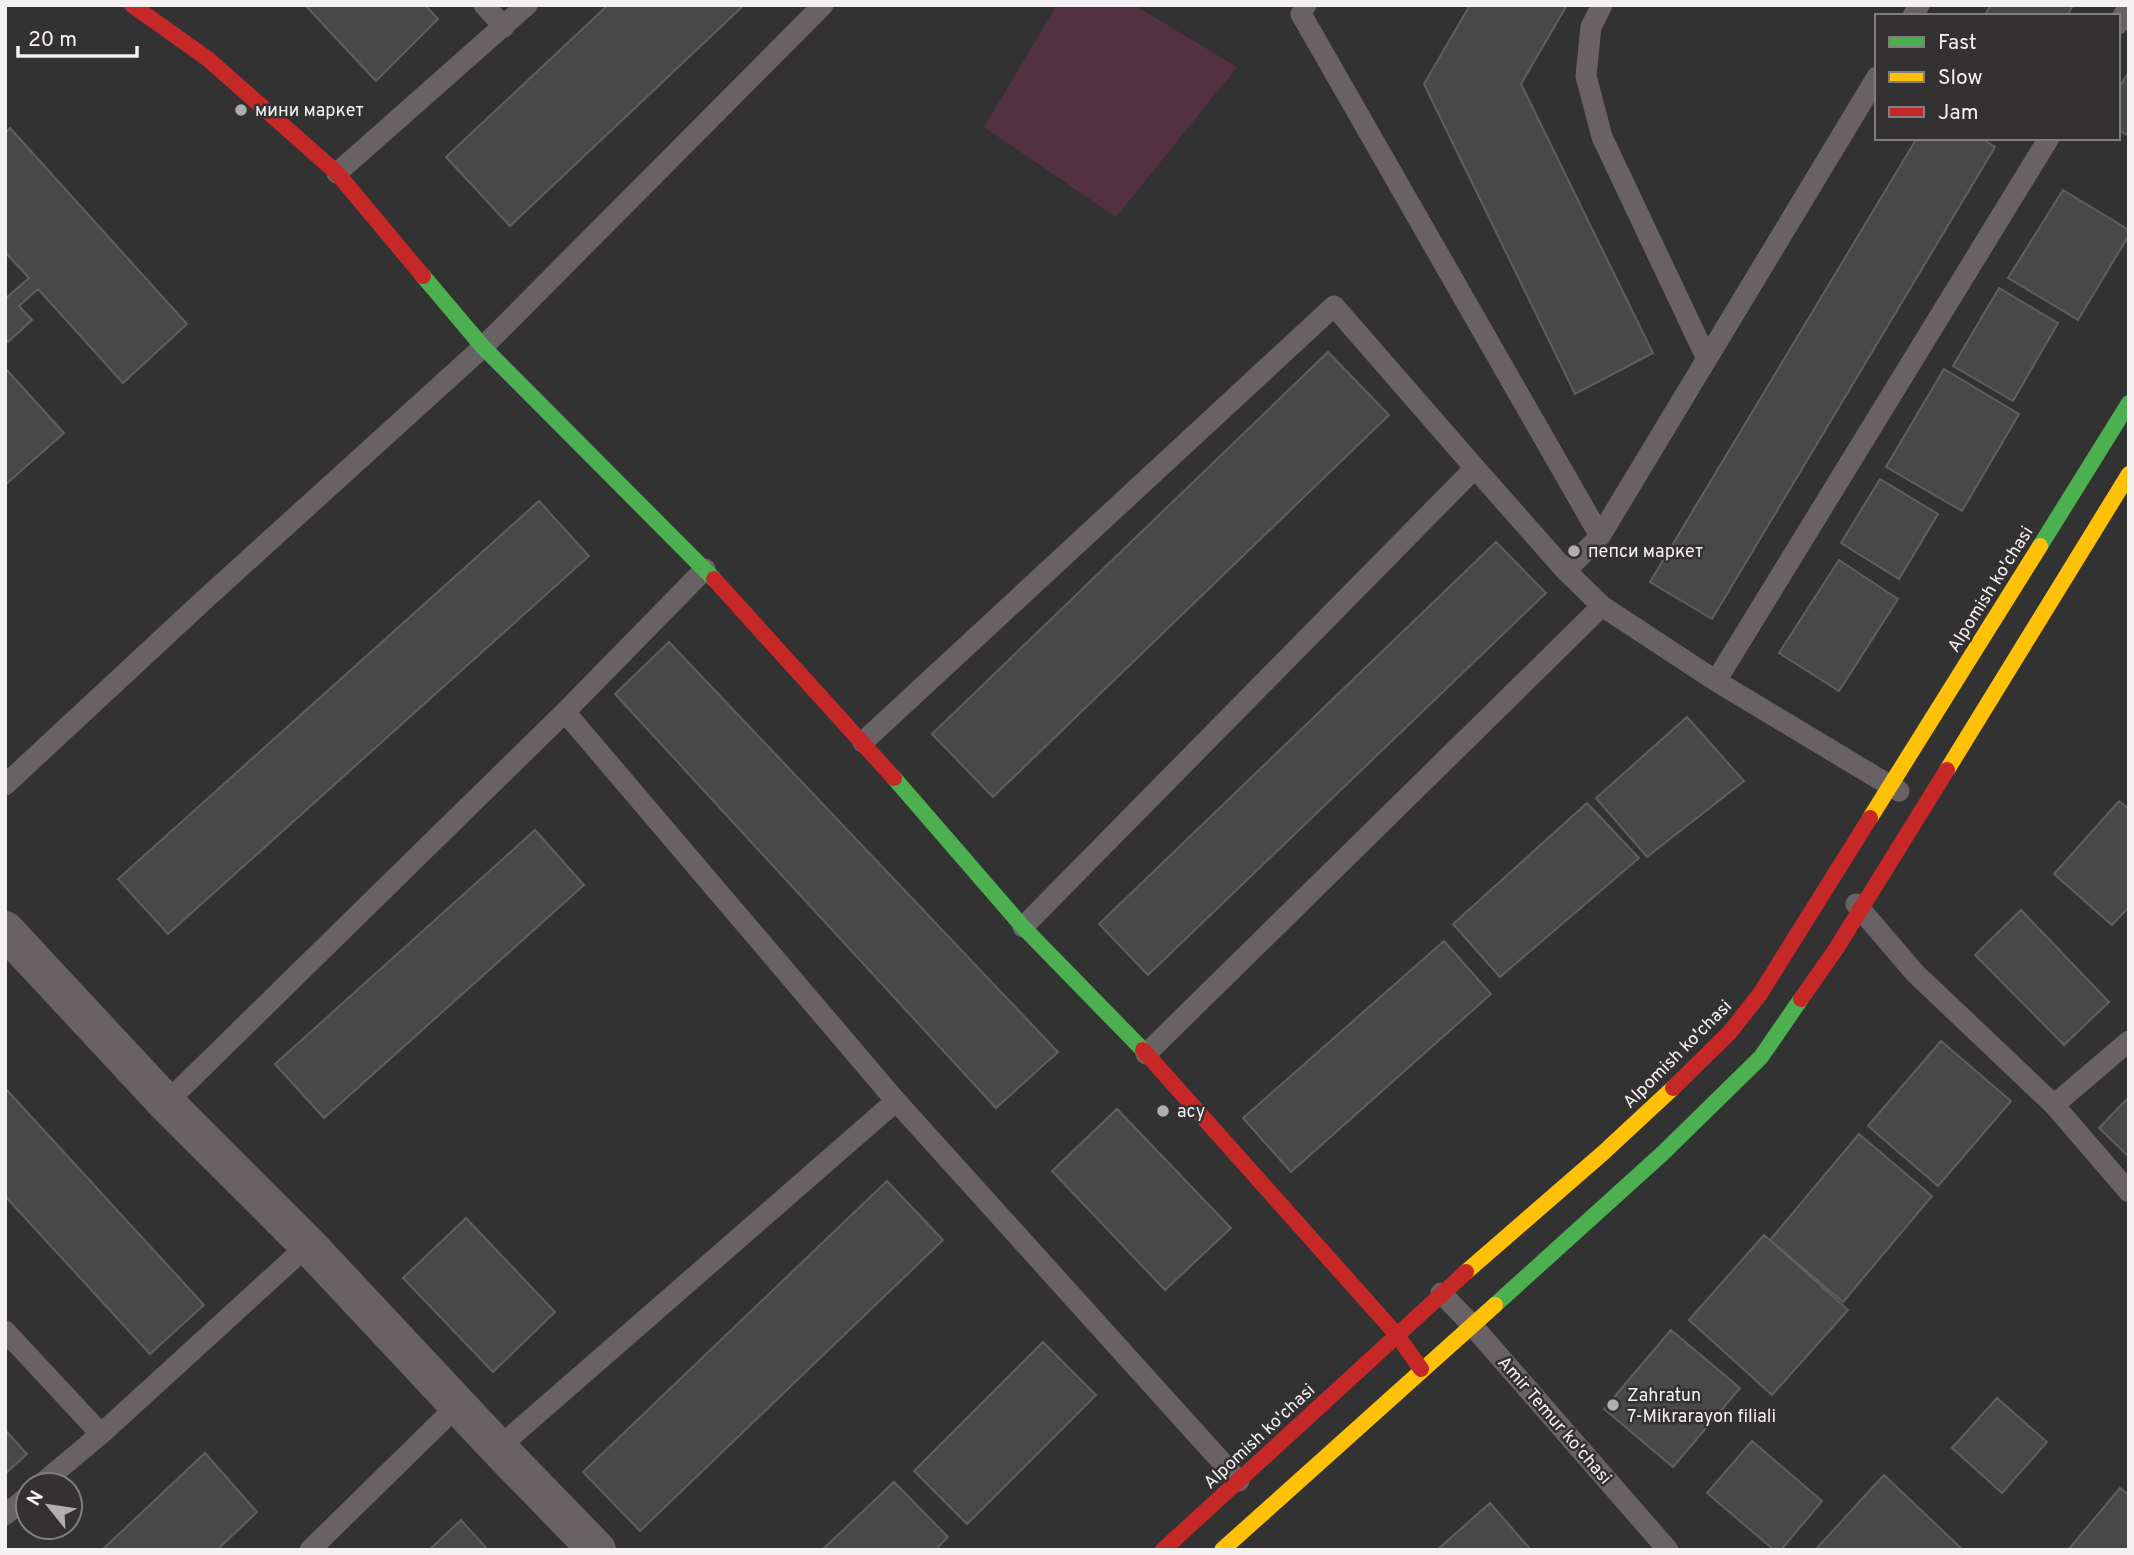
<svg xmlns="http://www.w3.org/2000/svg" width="2134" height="1555" viewBox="0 0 2134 1555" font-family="Overpass,sans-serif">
	<rect width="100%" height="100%" fill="#333232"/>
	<path fill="#543141" d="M 1057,5 L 1134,5 L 1237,67 L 1116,217 L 984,127 Z"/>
	<path fill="#484848" stroke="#5e5f5e" stroke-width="2" d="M 305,5 L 425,5 L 438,19 L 376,81 Z
		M 608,5 L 744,5 L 510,226 L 446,157 Z
		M 1470,5 L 1567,5 L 1521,84 L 1653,353 L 1575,394 L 1424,84 Z
		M 1991,5 L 2073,5 L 2067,16 L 1984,16 Z
		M 2129,72 L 2129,136 L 2118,130 L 2118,89 Z
		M 10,128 L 187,324 L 123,383 L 38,289 L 19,306 L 32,320 L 8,342 L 5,339 L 5,299 L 29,278 L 5,252 L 5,133 Z
		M 1917,138 L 1981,138 L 1995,147 L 1712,619 L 1650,582 Z
		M 2063,190 L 2129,230 L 2129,235 L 2078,320 L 2008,278 Z
		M 1999,288 L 2058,323 L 2013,401 L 1953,366 Z
		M 1328,352 L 1389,415 L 993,797 L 932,734 Z
		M 5,368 L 64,433 L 5,485 Z
		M 1944,369 L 2019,414 L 1962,511 L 1886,467 Z
		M 1880,479 L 1938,514 L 1899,579 L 1841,543 Z
		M 539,501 L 589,556 L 168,934 L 118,879 Z
		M 1496,542 L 1546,593 L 1148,975 L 1099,924 Z
		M 1839,560 L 1898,599 L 1839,691 L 1779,653 Z
		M 669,642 L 1058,1052 L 996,1108 L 615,694 Z
		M 1687,717 L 1744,781 L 1647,857 L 1596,798 Z
		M 2119,801 L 2129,809 L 2129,907 L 2112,925 L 2054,874 Z
		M 1587,803 L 1639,858 L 1500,977 L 1453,924 Z
		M 535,830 L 584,885 L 324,1118 L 275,1064 Z
		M 2021,910 L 2109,1002 L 2064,1045 L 1975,955 Z
		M 1444,941 L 1491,994 L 1291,1172 L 1243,1118 Z
		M 1941,1041 L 2011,1101 L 1938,1186 L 1868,1126 Z
		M 5,1088 L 204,1305 L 150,1354 L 5,1196 Z
		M 2129,1097 L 2129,1157 L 2099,1128 Z
		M 1117,1109 L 1231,1228 L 1165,1290 L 1052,1171 Z
		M 1859,1134 L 1932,1196 L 1843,1302 L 1770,1240 Z
		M 887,1181 L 943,1240 L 640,1531 L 583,1472 Z
		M 466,1218 L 555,1312 L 493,1372 L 403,1278 Z
		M 1764,1235 L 1848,1310 L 1772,1395 L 1689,1320 Z
		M 1671,1330 L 1740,1388 L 1673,1467 L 1604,1409 Z
		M 1043,1342 L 1096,1395 L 967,1524 L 914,1471 Z
		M 1997,1398 L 2047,1442 L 2002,1493 L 1952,1448 Z
		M 5,1430 L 27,1454 L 5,1474 Z
		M 1752,1441 L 1822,1501 L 1781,1550 L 1774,1550 L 1707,1493 Z
		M 205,1453 L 257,1512 L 217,1550 L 102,1550 Z
		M 1884,1475 L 1963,1550 L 1815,1550 Z
		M 894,1482 L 948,1537 L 935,1550 L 822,1550 Z
		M 2120,1488 L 2129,1495 L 2129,1550 L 2068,1550 Z
		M 1490,1503 L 1531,1550 L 1437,1550 Z
		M 461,1520 L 488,1550 L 429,1550 Z"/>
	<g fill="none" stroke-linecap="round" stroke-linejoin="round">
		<path stroke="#696265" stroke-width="21" d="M 484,5 L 504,27
			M 1306,5 L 1301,14 L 1600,536
			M 1602,5 L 1591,27 L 1586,76 L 1602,137 L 1707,359
			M 1913,16 L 1919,5
			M 2118,24 L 2129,6
			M 337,173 L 527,5
			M 1566,571 L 1600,536 L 1877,77
			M 1716,681 L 2049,138
			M 863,742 L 1334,306 L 1475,468
			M 5,785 L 203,601 L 483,347 L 823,5
			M 1856,904 L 1915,973 L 2054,1105 L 2129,1192
			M 1023,927 L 1475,468 L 1566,571 L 1602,606 L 1716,681 L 1899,791
			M 1146,1054 L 1602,606
			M 896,1101 L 1239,1481
			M 166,1103 L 565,712
			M 2054,1105 L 2129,1041
			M 1441,1293 L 1471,1324 L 1668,1550
			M 5,1331 L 101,1434
			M 498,1448 L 896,1101 L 565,712 L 705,569
			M 40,1485 L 101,1434 L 308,1245
			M 5,1515 L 28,1496
			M 310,1550 L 458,1405"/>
		<path stroke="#696265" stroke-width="38" d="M 5,930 L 166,1103 L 308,1245 L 498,1448 L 597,1550"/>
		<path stroke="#4caf50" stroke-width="16" d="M 423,276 L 483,347 L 714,579
			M 2040,546 L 2129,403
			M 894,778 L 1023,927 L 1143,1050
			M 1495,1305 L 1663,1153 L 1761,1057 L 1801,999"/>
		<path stroke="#ffc107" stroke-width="16" d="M 1947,770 L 2129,474
			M 1870,818 L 2040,546
			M 1466,1272 L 1603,1153 L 1673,1088
			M 1222,1550 L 1495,1305"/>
		<path stroke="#c62828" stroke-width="16" d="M 132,5 L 208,59 L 337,173 L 423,276
			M 714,579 L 894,778
			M 1801,999 L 1836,949 L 1947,770
			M 1143,1050 L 1397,1335 L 1421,1369
			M 1673,1088 L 1730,1032 L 1760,994 L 1870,818
			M 1163,1550 L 1466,1272"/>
	</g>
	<g fill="#b0aeaf" stroke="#343132" stroke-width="2.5">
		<circle cx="241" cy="110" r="7"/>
		<circle cx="1574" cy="551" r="7"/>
		<circle cx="1163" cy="1111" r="7"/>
		<circle cx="1613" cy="1405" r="7"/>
	</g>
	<g text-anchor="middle" stroke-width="5" stroke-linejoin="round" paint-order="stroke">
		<g font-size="18" fill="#f4f1f2" stroke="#343132" text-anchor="start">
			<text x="255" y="116">мини маркет</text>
			<text x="1588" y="557">пепси маркет</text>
			<text x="1177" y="1117">асу</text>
			<text x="1627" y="1401">Zahratun<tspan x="1627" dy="21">7-Mikrarayon filiali</tspan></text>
		</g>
		<g font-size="18" fill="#f4f1f2" stroke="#343132">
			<text transform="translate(1990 589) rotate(-58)" y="6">Alpomish ko'chasi</text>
			<text transform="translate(1677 1054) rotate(-45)" y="6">Alpomish ko'chasi</text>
			<text transform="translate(1555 1420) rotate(49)" y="6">Amir Temur ko'chasi</text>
			<text transform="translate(1259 1436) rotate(-43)" y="6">Alpomish ko'chasi</text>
		</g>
	</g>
	<rect width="2134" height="1555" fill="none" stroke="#f4f1f2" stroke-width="14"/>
	<rect x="1875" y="14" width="245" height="126" fill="#343132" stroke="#817e7f" stroke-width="2"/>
	<rect x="1889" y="37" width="35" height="10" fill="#4caf50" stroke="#817e7f" stroke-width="2"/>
	<text x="1938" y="49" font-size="21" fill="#f4f1f2">Fast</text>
	<rect x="1889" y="72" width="35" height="10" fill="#ffc107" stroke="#817e7f" stroke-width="2"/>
	<text x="1938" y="84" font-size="21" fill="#f4f1f2">Slow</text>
	<rect x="1889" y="107" width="35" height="10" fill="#c62828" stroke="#817e7f" stroke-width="2"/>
	<text x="1938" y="119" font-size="21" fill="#f4f1f2">Jam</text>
	<g transform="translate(49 1506) rotate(300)"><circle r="33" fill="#343132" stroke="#817e7f" stroke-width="2"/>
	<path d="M0-5L12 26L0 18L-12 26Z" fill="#b0aeaf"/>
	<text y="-10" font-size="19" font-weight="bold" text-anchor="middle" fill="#f4f1f2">N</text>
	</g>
	<path d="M18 46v10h119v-10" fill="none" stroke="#f4f1f2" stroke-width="3.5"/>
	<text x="28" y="46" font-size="21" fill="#f4f1f2" stroke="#343132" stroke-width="5" paint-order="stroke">20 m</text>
</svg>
